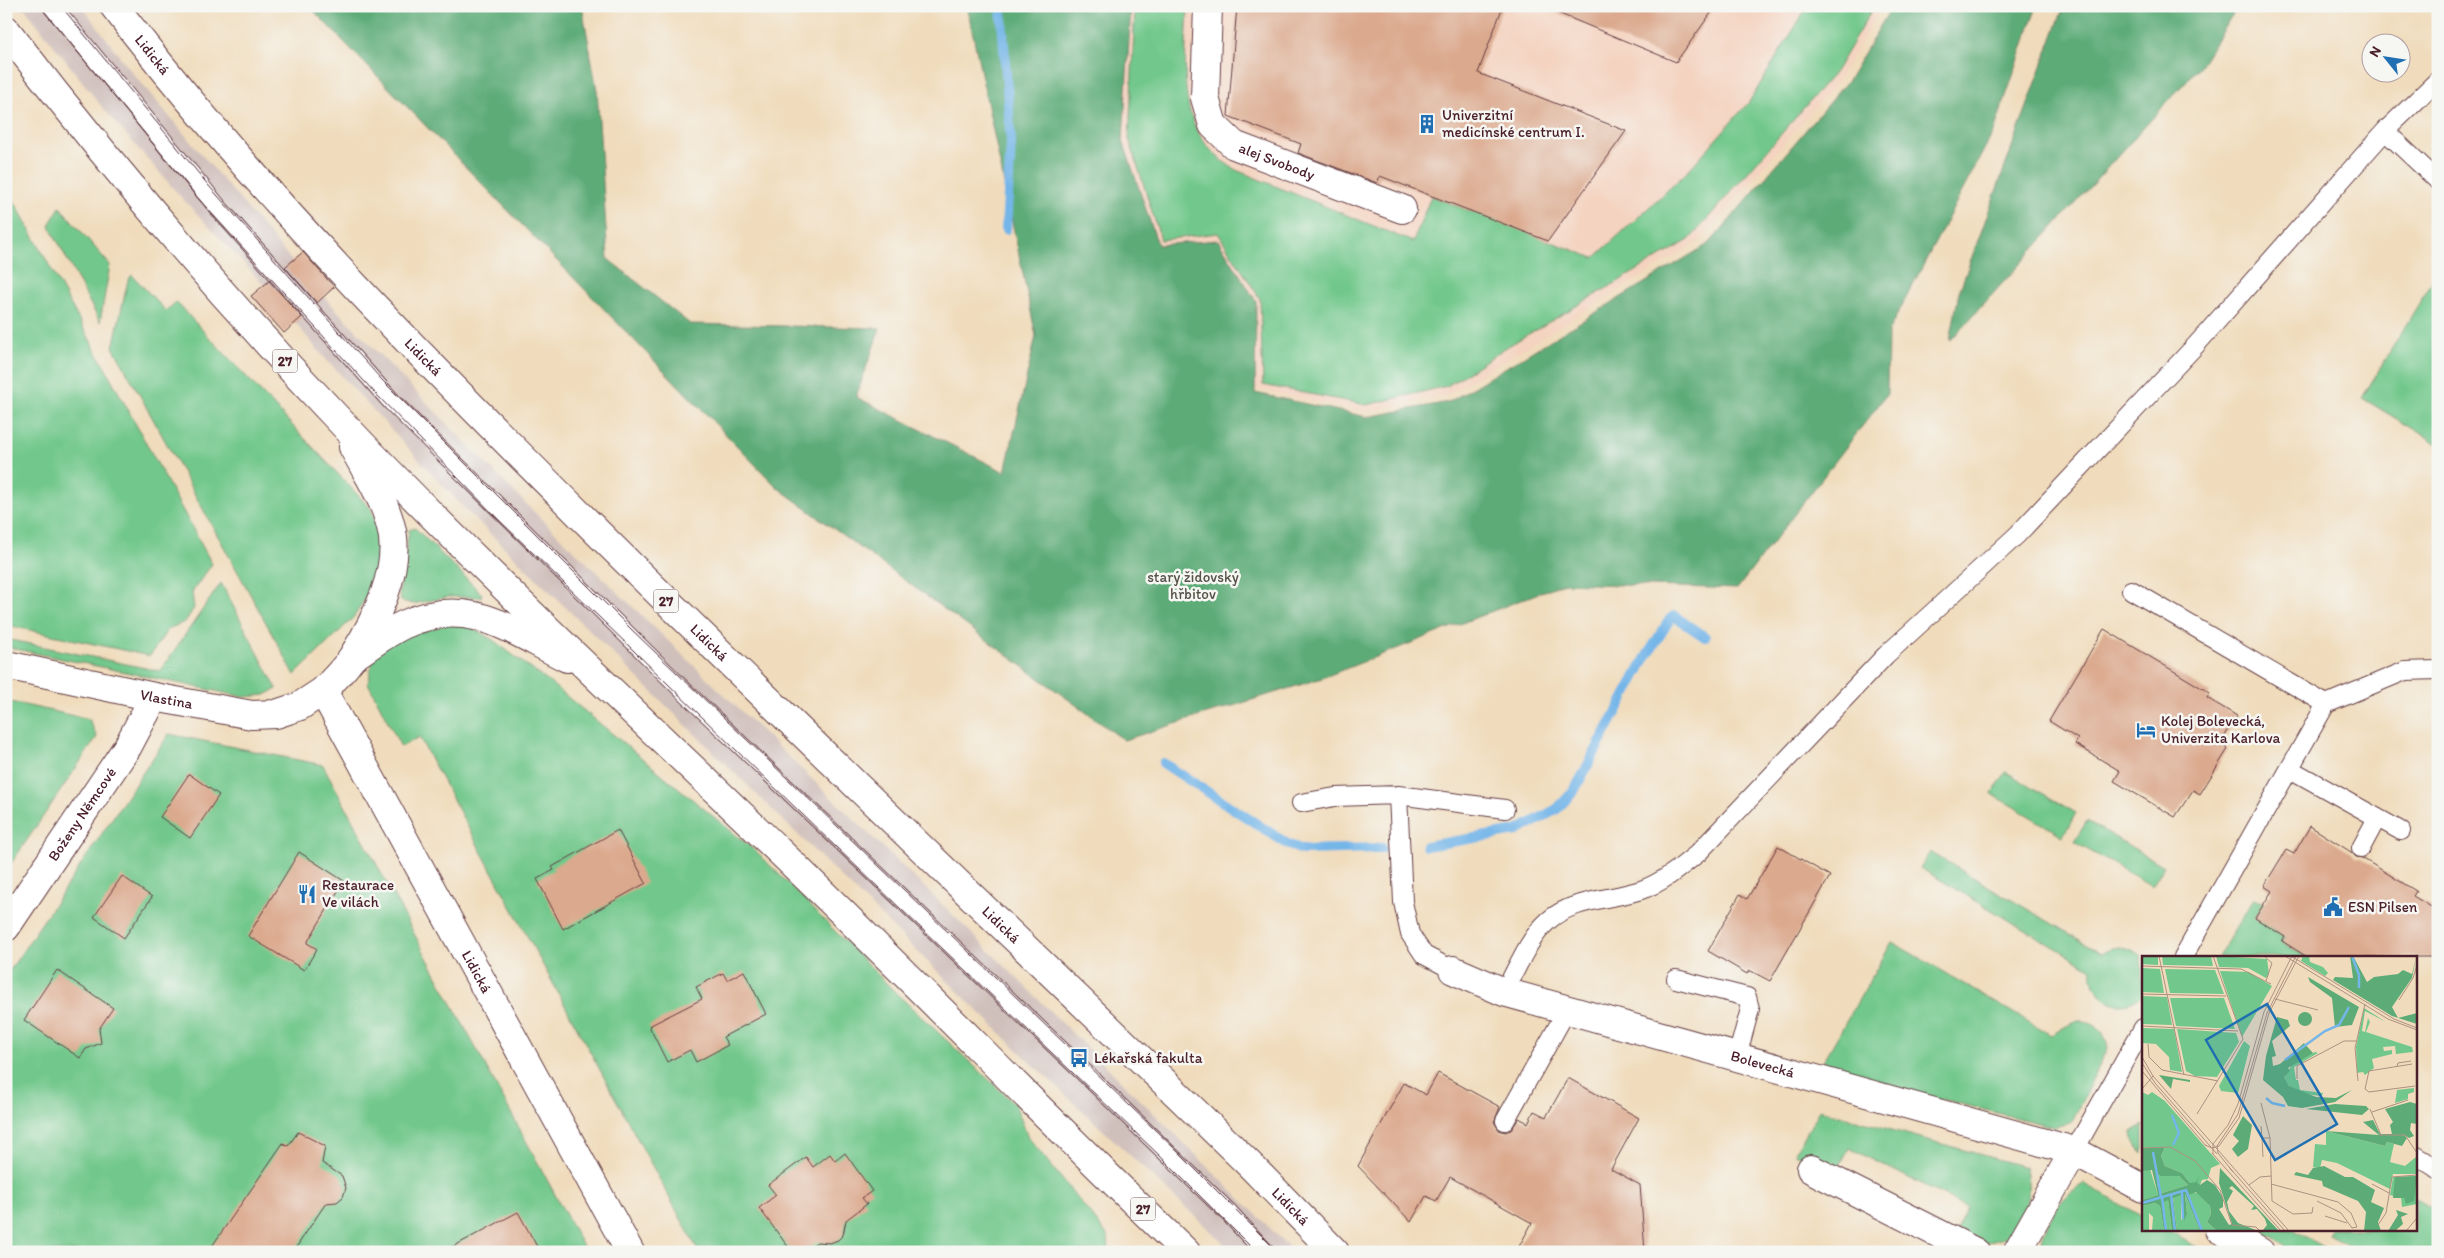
<svg xmlns="http://www.w3.org/2000/svg" width="2444" height="1258" viewBox="0 0 2444 1258" font-family="Itim,sans-serif">
	<rect width="100%" height="100%" fill="#f6f6f2"/>
	<filter id="ink" filterUnits="userSpaceOnUse"><feTurbulence type="fractalNoise" baseFrequency=".02" numOctaves="2"/><feDisplacementMap in="SourceGraphic" scale="10" xChannelSelector="R" yChannelSelector="G"/><feConvolveMatrix kernelMatrix="1 2 1 2 8 2 1 2 1" color-interpolation-filters="sRGB"/></filter>
	<filter id="wash" filterUnits="userSpaceOnUse"><feTurbulence type="fractalNoise" baseFrequency=".0096" numOctaves="4" result="noise"/><feDisplacementMap in="SourceGraphic" scale="20" xChannelSelector="R" yChannelSelector="G"/><feGaussianBlur stdDeviation="1.12" result="paint"/><feColorMatrix in="noise" values="0 0 0 0 0 0 0 0 0 0 0 0 0 0 0 0 0 1.4 0 .05"/><feComposite in="paint" operator="in"/></filter>
	<g filter="url(#wash)">
		<rect width="100%" height="100%" fill="#f0dcbc"/>
		<path fill="#f4d3c0" d="M 1081,6 L 1882,6 L 1837,82 L 1700,241 L 1447,395 L 1366,412 L 1258,390 L 1201,358 L 1094,120 Z"/>
		<path fill="#d0c0bc" d="M 23,6 L 82,6 L 130,70 L 292,261 L 325,298 L 418,394 L 529,507 L 949,911 L 1294,1252 L 1233,1252 L 1025,1057 L 463,507 L 322,355 L 264,285 L 180,196 L 102,107 Z"/>
		<path fill="#72c88c" stroke="#5e745c" d="M 1135,6 L 1188,6 C 1186,71 1172,132 1236,170 L 1413,242 L 1431,196 L 1594,258 L 1685,174 L 1749,102 L 1808,6 L 1874,6 L 1835,72 L 1689,240 L 1508,346 L 1447,386 L 1367,405 L 1263,385 L 1260,299 L 1218,233 L 1161,240 L 1129,139 Z
			M 6,186 L 212,564 L 192,592 L 194,608 L 185,622 L 168,629 L 150,656 L 6,625 Z
			M 60,207 L 110,265 L 100,322 L 49,225 Z
			M 132,275 L 166,311 L 176,302 L 371,509 L 379,533 L 381,555 L 370,590 L 354,617 L 295,675 L 113,347 L 128,280 Z
			M 2436,275 L 2438,276 L 2438,444 L 2362,398 Z
			M 415,528 L 482,594 L 481,597 L 449,597 L 413,604 L 401,601 L 399,595 L 409,530 Z
			M 221,583 L 277,689 L 265,695 L 244,697 L 6,647 L 6,639 L 160,671 Z
			M 448,624 L 469,626 L 493,640 L 554,686 L 758,853 L 898,995 L 1015,1104 L 1028,1137 L 1108,1236 L 1109,1252 L 699,1252 L 419,737 L 401,747 L 368,683 L 372,663 L 380,648 L 396,639 Z
			M 6,701 L 89,719 L 97,737 L 6,871 Z
			M 169,734 L 323,765 L 586,1252 L 6,1252 L 6,976 Z
			M 2006,772 L 2076,813 L 2063,836 L 1992,794 Z
			M 2087,821 L 2164,866 L 2152,886 L 2074,842 Z
			M 1930,852 L 2102,953 C 2116,944 2127,946 2141,955 L 2143,993 C 2124,1017 2088,998 2092,969 L 1920,868 Z
			M 2254,898 L 2265,904 L 2255,918 L 2285,937 L 2282,942 L 2307,957 L 2218,957 Z
			M 1892,942 L 2051,1035 C 2059,1031 2071,1022 2079,1021 C 2094,1019 2107,1035 2108,1048 L 2071,1123 L 2054,1127 L 1819,1069 Z
			M 1820,1110 L 2025,1167 C 2032,1191 2029,1219 2007,1236 C 2002,1240 1991,1241 1985,1243 L 1956,1230 L 1967,1207 L 1849,1148 L 1837,1171 L 1794,1154 Z
			M 2143,1125 L 2143,1153 L 2134,1143 L 2132,1132 Z
			M 2084,1184 L 2143,1217 L 2143,1229 L 2165,1229 L 2205,1252 L 2041,1252 C 2041,1227 2061,1194 2084,1184 Z
			M 2415,1197 L 2438,1211 L 2438,1252 L 2359,1252 L 2328,1235 L 2331,1229 L 2415,1229 Z
			M 2258,1229 L 2293,1229 L 2331,1252 L 2298,1252 Z"/>
		<path fill="#5dac78" stroke="#546652" d="M 309,6 L 582,6 L 597,90 L 608,259 L 690,324 L 880,328 L 856,397 L 1005,472 L 1036,336 L 967,6 L 1131,6 L 1123,141 L 1158,245 L 1218,240 L 1256,301 L 1255,393 L 1367,417 L 1449,402 L 1710,243 L 1849,79 L 1892,6 L 2037,6 L 1994,131 L 1888,332 L 1887,394 L 1737,589 L 1564,583 L 1322,678 L 1124,740 L 778,488 Z
			M 2064,6 L 2238,6 L 2199,67 L 1950,341 L 1959,292 Z"/>
		<g fill="none" stroke-linecap="round" stroke-linejoin="round">
			<path stroke="#74b6e9" stroke-width="10" d="M 1001,6 L 1011,142 L 1006,229
				M 1163,763 L 1289,845 L 1303,850 L 1382,848
				M 1426,846 L 1517,831 L 1557,809 L 1574,791 L 1645,659 L 1670,619 L 1674,616 L 1705,637"/>
		</g>
		<g id="blocks">
			<path fill="#dba98d" d="M 1237,6 L 1503,6 L 1478,73 L 1626,131 L 1548,241 L 1380,176 L 1377,183 L 1298,153 L 1301,144 L 1228,116 Z
				M 1541,6 L 1716,6 L 1676,62 Z
				M 303,252 L 334,287 L 317,303 L 285,267 Z
				M 269,281 L 302,317 L 284,333 L 251,296 Z
				M 2104,629 L 2210,693 L 2207,698 L 2237,716 L 2220,744 L 2228,749 L 2200,794 L 2193,790 L 2175,817 L 2114,781 L 2120,771 L 2075,744 L 2078,739 L 2049,721 Z
				M 189,774 L 219,795 L 190,838 L 160,817 Z
				M 2310,826 L 2351,852 L 2356,857 L 2362,858 L 2416,891 L 2413,896 L 2438,911 L 2438,957 L 2307,957 L 2282,941 L 2285,937 L 2255,918 L 2272,891 L 2264,886 L 2286,850 L 2294,854 Z
				M 618,830 L 646,883 L 563,929 L 537,879 L 554,870 L 552,867 Z
				M 1778,846 L 1830,876 L 1770,981 L 1749,970 L 1747,974 L 1708,951 L 1740,894 L 1747,899 Z
				M 299,852 L 344,881 L 307,943 L 317,949 L 304,970 L 248,936 Z
				M 122,876 L 152,897 L 124,938 L 94,917 Z
				M 57,970 L 113,1008 L 99,1029 L 101,1043 L 86,1049 L 80,1058 L 24,1020 Z
				M 744,971 L 766,1014 L 723,1037 L 728,1045 L 696,1062 L 690,1050 L 667,1062 L 649,1026 L 702,999 L 696,987 L 723,973 L 727,980 Z
				M 1438,1073 L 1500,1107 L 1494,1122 L 1499,1130 L 1505,1132 L 1511,1130 L 1519,1118 L 1528,1123 L 1534,1111 L 1546,1117 L 1568,1078 L 1639,1118 L 1611,1169 L 1640,1185 L 1645,1252 L 1516,1252 L 1532,1223 L 1450,1177 L 1436,1201 L 1426,1196 L 1411,1222 L 1358,1166 L 1404,1083 L 1426,1095 Z
				M 298,1132 L 325,1146 L 322,1163 L 342,1176 L 346,1188 L 343,1197 L 337,1202 L 326,1203 L 293,1252 L 208,1252 L 283,1143 L 288,1146 Z
				M 845,1153 L 872,1191 L 862,1198 L 867,1204 L 846,1220 L 843,1235 L 838,1240 L 830,1243 L 817,1242 L 805,1252 L 792,1252 L 759,1208 L 776,1195 L 768,1185 L 806,1157 L 813,1167 L 830,1154 L 835,1161 Z
				M 518,1212 L 540,1252 L 443,1252 Z"/>
		</g>
	</g>
	<g filter="url(#ink)">
		<use href="#blocks" fill-opacity="0" stroke="#633b41" stroke-width="1"/>
		<g fill="none" stroke-linecap="round" stroke-linejoin="round">
			<g stroke="#633b41" stroke-width="20">
				<path id="lane" d="M 52,6 L 221,211 L 392,402 L 684,691 L 1093,1081 L 1229,1213 L 1265,1252
					M 2385,131 L 2438,181
					M 2131,590 L 2326,704 L 2183,957
					M 2326,704 L 2405,671 L 2438,670
					M 2290,769 L 2401,831
					M 1398,795 L 1403,902 L 1410,934 L 1424,955 L 1453,970
					M 1301,803 L 1335,797 L 1398,795 L 1505,809
					M 2361,848 L 2377,818
					M 1676,979 L 1747,997 L 1750,1009 L 1737,1057
					M 1504,992 C 1517,969 1528,939 1548,921 C 1572,899 1611,900 1641,890 C 1662,883 1681,867 1698,853 L 1886,655 L 2017,535 L 2196,345 L 2385,131 L 2438,80
					M 1505,1121 L 1567,1010
					M 2074,1151 L 2143,1028
					M 2415,1155 L 2438,1169"/>
			</g>
			<g stroke="#633b41" stroke-width="30">
				<g id="street">
					<path id="s1" d="M 1208,6 L 1205,98 L 1213,125 L 1234,145 L 1402,209"/>
					<path id="s2" d="M 6,665 L 154,697 L 252,715 L 276,714 L 300,706 L 323,691 L 630,1252"/>
					<path id="s3" d="M 6,927 L 128,746 L 154,697"/>
					<path id="s4" d="M 1453,970 L 1504,992 L 2074,1151 L 2143,1188"/>
					<path d="M 1811,1169 L 1975,1252"/>
					<path d="M 2219,1229 L 2260,1252"/>
					<path d="M 2017,1252 L 2074,1151"/>
				</g>
			</g>
			<g stroke="#633b41" stroke-width="30">
				<g id="primary">
					<path id="s5" d="M 114,6 C 256,191 422,358 588,523 C 806,740 1030,951 1250,1165 L 1335,1252"/>
					<path d="M 6,30 C 110,165 221,296 339,420 C 480,568 630,708 778,850 C 916,982 1048,1120 1186,1252"/>
					<path d="M 354,656 C 370,646 386,633 403,625 C 468,595 510,630 567,658"/>
					<path d="M 323,691 C 333,680 345,669 353,656 C 375,622 402,568 391,527 C 384,498 367,473 353,447"/>
				</g>
			</g>
			<use href="#lane" stroke="#fff" stroke-width="18"/>
			<use href="#street" stroke="#fff" stroke-width="28"/>
			<use href="#primary" stroke="#fff" stroke-width="28"/>
			<path stroke="#4a1f2b" stroke-width="1" d="M 40,6 L 195,195 L 374,392 L 498,519 L 836,847 L 1159,1155 L 1256,1252
				M 61,6 L 209,186 L 381,379 L 632,630 L 1175,1149 L 1278,1252"/>
		</g>
	</g>
	<defs>
		<g id="building-bare" transform="scale(1.5)"><path d="M-4-6H4V6H1V3H-1V6H-4ZM-2.5-4.3h1.7v1.8h-1.7ZM.8-4.3h1.7v1.8H.8ZM-2.5-1h1.7V.8h-1.7ZM.8-1h1.7V.8H.8Z" fill="#1f6fb2" stroke="#f6f6f2" stroke-width="2.5" paint-order="stroke"/></g>
		<g id="hotel-bare" transform="scale(1.5)"><path d="M-6-4.5h1.5V1H6V5H4.5V3h-9V5H-6ZM-4 0a1.8 1.8 0 1 1 3.6 0ZM.5 0V-2.5h3Q6-2.5 6 0Z" fill="#1f6fb2" stroke="#f6f6f2" stroke-width="2.5" paint-order="stroke"/></g>
		<g id="restaurant-bare" transform="scale(1.5)"><path d="M-5-6h1v4h1v-4h1v4h1v-4h1v5L-1.5 .5V6h-2V.5L-5-1ZM5-6V6H3V1.5H1.5Q1.5-4 5-6Z" fill="#1f6fb2" stroke="#f6f6f2" stroke-width="2.5" paint-order="stroke"/></g>
		<g id="civic-bare" transform="scale(1.5)"><path d="M-.6-6.5H3V-4.5H.6V-3L4-1V1h2V6H-6V1h2V-1L-.6-3ZM-1.2 2.5V6h2.4V2.5Z" fill="#1f6fb2" stroke="#f6f6f2" stroke-width="2.5" paint-order="stroke"/></g>
		<g id="bus-bare" transform="scale(1.5)"><path d="M-5-6H5V4H4V6H2V4H-2V6H-4V4H-5ZM-3.5-4V0h7V-4ZM-3.5 1.2v1.5H-2V1.2ZM2 1.2v1.5H3.5V1.2Z" fill="#1f6fb2" stroke="#f6f6f2" stroke-width="2.5" paint-order="stroke"/></g>
	</defs>
	<g fill-rule="evenodd">
		<use href="#building-bare" x="1427" y="124"/>
		<use href="#hotel-bare" x="2146" y="730"/>
		<use href="#restaurant-bare" x="307" y="894"/>
		<use href="#civic-bare" x="2333" y="907"/>
		<use href="#bus-bare" x="1079" y="1058"/>
	</g>
	<g text-anchor="middle" stroke-width="5" stroke-linejoin="round" paint-order="stroke">
		<g fill="#f6f6f2" stroke="#7e6067" stroke-width="1">
			<rect x="272.5" y="349.5" width="25" height="23" rx="4"/>
			<rect x="653.5" y="589.5" width="25" height="23" rx="4"/>
			<rect x="1130.5" y="1197.5" width="25" height="23" rx="4"/>
		</g>
		<g font-size="14" font-weight="bold" fill="#4a1f2b">
			<text x="285" y="366">27</text>
			<text x="666" y="606">27</text>
			<text x="1143" y="1214">27</text>
		</g>
		<g font-size="15" fill="#4a1f2b" stroke="#f6f6f2">
			<text dy="5" stroke="none"><textPath href="#s5" startOffset="62">Lidická</textPath></text>
			<text dy="5" stroke="none"><textPath href="#s1" startOffset="195">alej Svobody</textPath></text>
			<text dy="5" stroke="none"><textPath href="#s5" startOffset="468">Lidická</textPath></text>
			<text dy="5" stroke="none"><textPath href="#s5" startOffset="872">Lidická</textPath></text>
			<text dy="5" stroke="none"><textPath href="#s2" startOffset="164">Vlastina</textPath></text>
			<text dy="5" stroke="none"><textPath href="#s3" startOffset="136">Boženy Němcové</textPath></text>
			<text dy="5" stroke="none"><textPath href="#s5" startOffset="1278">Lidická</textPath></text>
			<text dy="5" stroke="none"><textPath href="#s2" startOffset="648">Lidická</textPath></text>
			<text dy="5" stroke="none"><textPath href="#s4" startOffset="324">Bolevecká</textPath></text>
			<text dy="5" stroke="none"><textPath href="#s5" startOffset="1682">Lidická</textPath></text>
		</g>
		<g font-size="15" fill="#4a1f2b" stroke="#f6f6f2" text-anchor="start">
			<text x="1442" y="120">Univerzitní<tspan x="1442" dy="17">medicínské centrum I.</tspan></text>
			<text x="2161" y="726">Kolej Bolevecká,<tspan x="2161" dy="17">Univerzita Karlova</tspan></text>
			<text x="322" y="890">Restaurace<tspan x="322" dy="17">Ve vilách</tspan></text>
			<text x="2348" y="912">ESN Pilsen</text>
			<text x="1094" y="1063">Lékařská fakulta</text>
		</g>
		<g font-size="15" fill="#565248" stroke="#f6f6f2">
			<text x="1193" y="582">starý židovský<tspan x="1193" dy="17">hřbitov</tspan></text>
		</g>
	</g>
	<g transform="translate(2142 956)">
		<rect width="275" height="275" fill="#f0dcbc"/>
		<path d="M 0,0 L 16,0 L 16,9 L 0,8 ZM 20,0 L 69,0 L 71,10 L 21,9 ZM 74,0 L 125,3 L 127,18 L 124,22 L 106,12 L 77,11 ZM 161,0 L 167,0 L 168,6 L 181,11 L 186,17 L 183,20 L 159,5 ZM 0,12 L 18,13 L 22,37 L 0,36 ZM 23,13 L 73,14 L 82,38 L 28,37 ZM 78,15 L 107,16 L 130,30 L 100,81 ZM 0,40 L 25,41 L 30,69 L 0,68 ZM 28,42 L 82,42 L 93,73 L 34,70 ZM 222,52 L 244,66 L 223,55 L 220,75 L 223,76 L 226,62 L 228,66 L 224,76 L 270,91 L 271,96 L 254,98 L 253,90 L 241,91 L 242,95 L 250,94 L 250,98 L 230,103 L 232,112 L 223,119 L 221,116 L 215,117 L 214,91 ZM 0,72 L 32,73 L 40,116 L 28,114 L 27,101 L 14,88 L 0,87 ZM 35,73 L 94,77 L 97,86 L 75,121 L 53,120 L 44,115 ZM 102,85 L 108,90 L 96,137 L 79,135 L 77,130 ZM 173,96 L 176,97 L 152,111 L 154,124 L 156,124 L 158,134 L 181,137 L 180,140 L 162,138 L 147,130 L 142,121 L 151,107 ZM 272,132 L 272,136 L 266,138 L 266,143 L 253,147 L 255,134 ZM 0,136 L 6,139 L 10,136 L 23,145 L 78,208 L 69,212 L 66,223 L 60,224 L 58,229 L 48,227 L 40,217 L 23,210 L 19,200 L 23,191 L 0,192 ZM 184,175 L 243,190 L 245,186 L 252,188 L 248,206 L 263,210 L 274,201 L 275,218 L 251,218 L 248,233 L 195,207 L 180,204 L 178,212 L 171,211 L 173,188 L 184,189 ZM 8,213 L 16,239 L 0,244 L 0,215 ZM 14,216 L 37,220 L 46,229 L 20,237 L 15,229 ZM 275,220 L 275,248 L 260,251 L 259,242 L 248,239 L 251,221 ZM 49,236 L 56,237 L 68,250 L 69,258 L 65,266 L 75,275 L 61,275 L 47,239 ZM 39,238 L 39,264 L 45,258 L 43,238 L 58,275 L 35,275 L 31,241 ZM 26,243 L 30,275 L 25,275 L 20,247 ZM 13,247 L 18,250 L 22,275 L 10,275 L 11,261 L 7,257 L 7,275 L 0,275 L 0,250 Z" fill="#72c88c"/>
		<path d="M 208,0 L 211,0 L 225,26 L 232,21 L 256,18 L 261,14 L 270,18 L 274,2 L 270,22 L 250,51 L 256,62 L 275,57 L 275,68 L 250,60 L 191,24 L 193,21 L 211,22 ZM 166,21 L 217,51 L 210,69 L 193,71 L 190,42 L 168,26 ZM156 63a7 7 0 1 1 14 0a7 7 0 1 1-14 0ZM 135,61 L 146,64 L 148,70 L 130,85 L 134,100 L 130,101 L 131,110 L 138,108 L 162,87 L 171,97 L 146,112 L 148,115 L 142,121 L 147,130 L 174,141 L 194,142 L 210,134 L 193,146 L 160,152 L 146,150 L 141,141 L 121,124 L 124,100 ZM 17,119 L 48,124 L 48,126 L 31,123 L 29,133 ZM 268,146 L 275,148 L 275,168 L 269,167 L 268,174 L 272,180 L 267,182 L 261,178 L 265,182 L 260,190 L 245,186 L 243,190 L 184,175 L 237,179 L 221,166 L 231,164 L 238,178 L 250,178 L 248,169 L 251,166 L 243,153 ZM 193,148 L 224,150 L 227,153 L 220,159 L 164,153 ZM 101,160 L 110,169 L 106,193 L 96,201 L 90,193 L 97,185 L 91,179 ZM 23,191 L 19,200 L 23,210 L 40,217 L 48,227 L 54,226 L 58,218 L 55,226 L 58,229 L 65,224 L 73,229 L 81,242 L 81,251 L 77,253 L 87,269 L 90,268 L 77,227 L 78,212 L 137,275 L 121,274 L 125,269 L 123,263 L 115,253 L 109,254 L 112,250 L 90,230 L 87,232 L 91,235 L 85,246 L 87,255 L 96,267 L 116,275 L 75,275 L 65,266 L 69,258 L 68,250 L 54,236 L 47,239 L 61,275 L 58,275 L 43,238 L 45,258 L 42,265 L 39,239 L 31,242 L 35,275 L 30,275 L 26,244 L 20,247 L 25,275 L 22,275 L 18,250 L 13,247 L 0,250 L 0,244 L 16,239 L 10,214 L 0,215 L 0,192 ZM 15,217 L 19,220 L 37,220 L 46,229 L 20,237 L 15,229 ZM 182,210 L 203,221 L 211,221 L 233,234 L 229,246 L 242,252 L 236,266 L 239,275 L 222,275 L 224,256 L 216,245 L 181,230 L 180,225 L 152,219 L 154,216 L 166,219 L 171,212 ZM 275,220 L 272,245 L 264,248 L 262,242 L 251,242 L 253,221 ZM 254,254 L 266,258 L 259,261 L 261,268 L 253,275 L 246,275 L 256,259 Z" fill="#5dac78" fill-rule="evenodd"/>
		<path fill="none" stroke="#74b6e9" stroke-width="2.5" d="M 210,0 L 217,19 L 217,32M 143,104 L 183,75 L 197,69 L 207,51M 124,142 L 130,147 L 143,150M 30,159 L 37,177 L 31,189M 11,196 L 19,241M 40,236 L 41,263M 29,238 L 33,275M 20,241 L 24,275M 0,247 L 44,234 L 60,275"/>
		<path fill="none" stroke="#ae9082" stroke-width="1" d="M 17,0 L 42,119M 122,0 L 130,7 L 124,25M 143,0 L 246,63 L 275,74M 149,0 L 252,63 L 275,72M 0,10 L 99,13 L 129,28M 0,38 L 84,40M 133,43 L 176,54M 257,44 L 271,22 L 275,9M 0,70 L 96,75M 6,88 L 7,101 L 20,114 L 76,125M 0,101 L 11,120 L 147,275M 0,107 L 13,127 L 75,198M 270,108 L 227,115 L 223,133 L 227,136 L 273,130M 255,110 L 256,107 L 269,105M 0,115 L 64,190M 155,123 L 155,110 L 202,85 L 214,85M 216,125 L 213,92 L 223,48M 0,133 L 11,120M 119,147 L 128,182 L 130,245M 228,153 L 239,179M 230,156 L 266,144M 55,158 L 101,83 L 71,0M 119,170 L 120,182 L 128,182M 237,179 L 263,179 L 275,197M 120,182 L 121,201M 63,189 L 70,192 L 77,190 L 97,162 L 127,57 L 157,0M 0,192 L 28,191 L 53,205M 70,197 L 139,275M 71,198 L 71,188 L 86,169 L 96,148 L 122,56 L 150,0M 53,205 L 78,234 L 90,269 L 114,271 L 118,275M 87,211 L 143,275M 91,216 L 76,197 L 75,190 L 96,158 L 125,57 L 154,0M 129,228 L 196,246 L 209,257 L 215,271 L 210,272 L 199,257 L 175,245M 230,228 L 247,237M 107,229 L 118,221 L 129,220M 130,245 L 151,258 L 170,257 L 171,251M 183,260 L 205,267M 236,269 L 244,257 L 250,221 L 275,219M 264,275 L 275,262"/>
		<path fill="#1f6fb2" fill-opacity="0.15" stroke="#1f6fb2" stroke-width="2.5" d="M 125,48 L 195,168 L 133,204 L 64,84 Z"/>
		<rect width="275" height="275" fill="none" stroke="#4a1f2b" stroke-width="2.5"/>
	</g>
	<rect width="2444" height="1258" fill="none" stroke="#f6f6f2" stroke-width="25"/>
	<g transform="translate(2386 58) rotate(300)"><circle r="24" fill="#f6f6f2" stroke="#b1a0a2"/>
	<path d="M0-4L9 19L0 12L-9 19Z" fill="#1f6fb2"/>
	<text y="-8" font-size="14" font-weight="bold" text-anchor="middle" fill="#4a1f2b">N</text>
	</g>
</svg>
